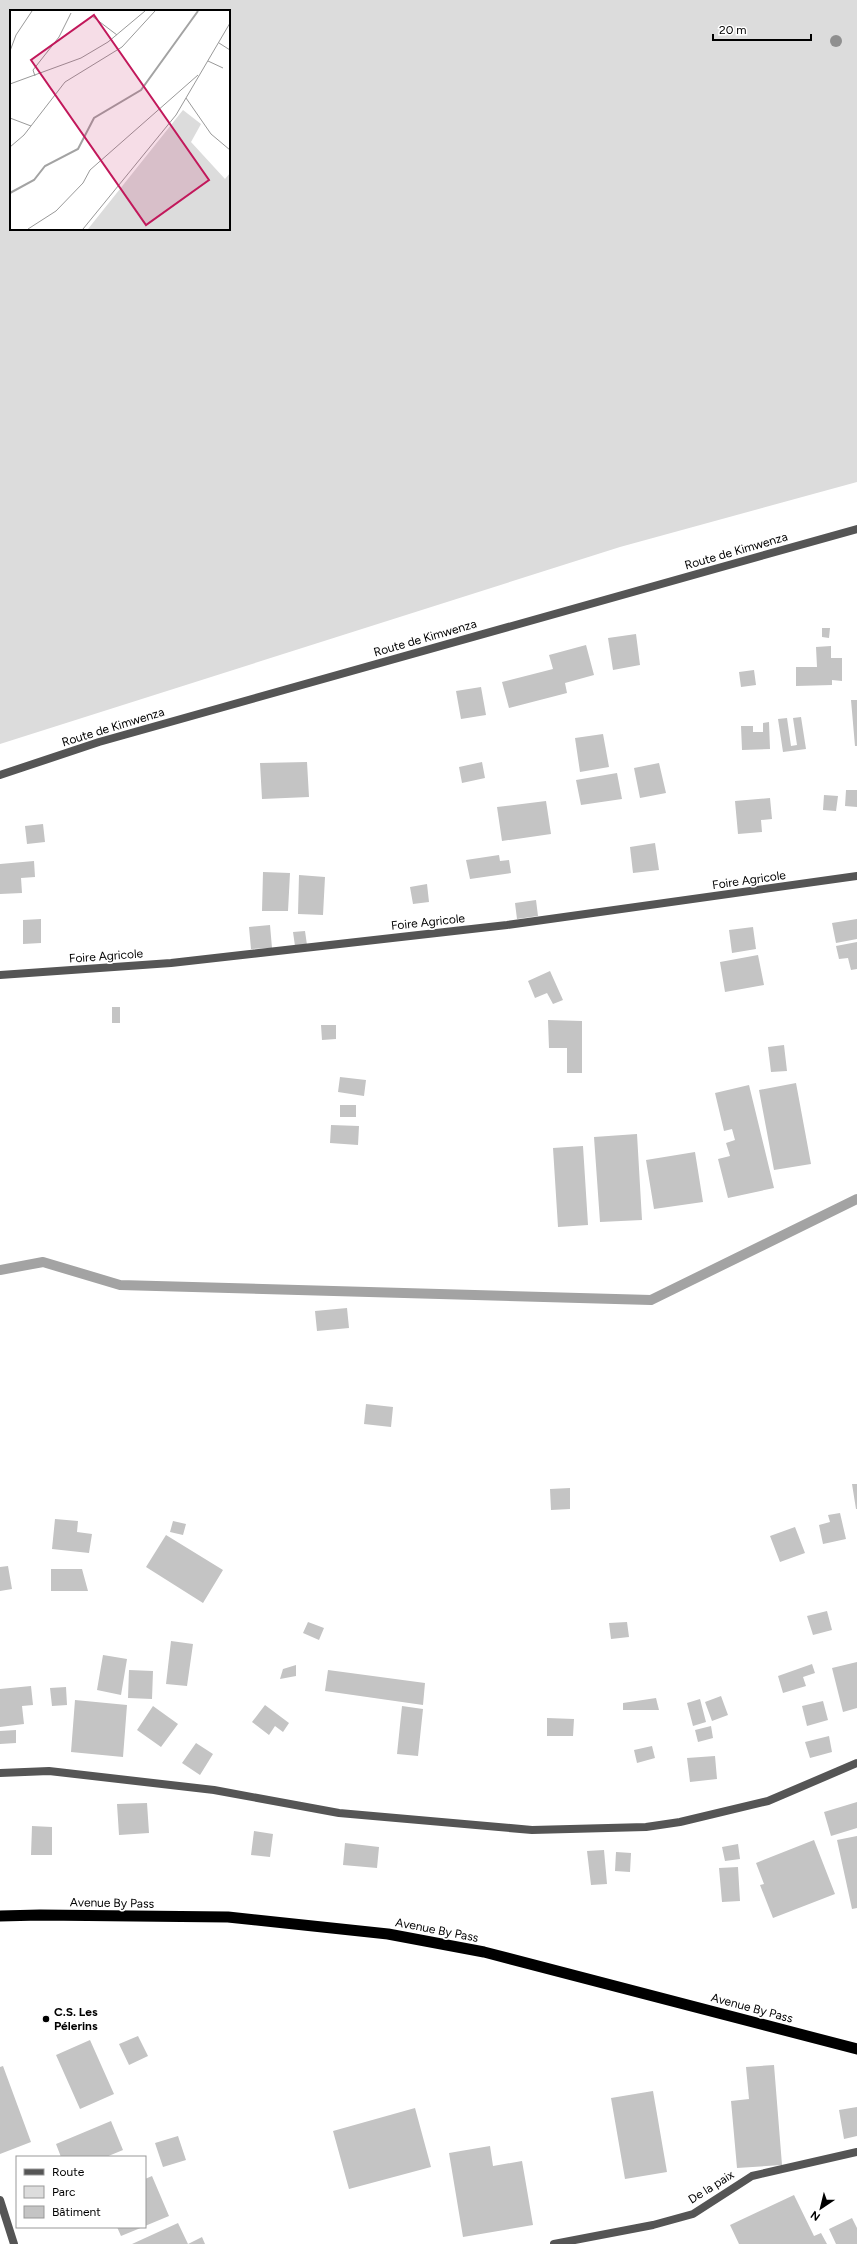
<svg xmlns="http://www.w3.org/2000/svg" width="857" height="2244" viewBox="0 0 857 2244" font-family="Figtree,sans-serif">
	<rect width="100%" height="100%" fill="#fff"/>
	<path fill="#dcdcdc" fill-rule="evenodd" d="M 0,0 L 857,0 L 857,482 L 620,547 L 0,744 ZM 11,11 L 229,11 L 229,229 L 11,229 Z"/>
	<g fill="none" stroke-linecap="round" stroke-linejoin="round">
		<path stroke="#a3a3a3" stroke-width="10" d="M 0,1270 L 43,1262 L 120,1285 L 651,1300 L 857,1199"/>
	</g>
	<path fill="#c4c4c4" d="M 822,628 L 830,628 L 829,638 L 822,637 Z
		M 636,634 L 640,665 L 613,670 L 608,638 Z
		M 586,645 L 594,675 L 565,683 L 567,693 L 509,708 L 502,682 L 553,669 L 549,655 Z
		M 831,646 L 831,658 L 842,658 L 842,681 L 832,680 L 832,685 L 796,686 L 796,667 L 817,667 L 816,647 Z
		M 754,670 L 756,685 L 741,687 L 739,672 Z
		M 481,687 L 486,715 L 461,719 L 456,691 Z
		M 851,700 L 857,700 L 857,746 L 855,746 Z
		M 801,717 L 806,749 L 783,752 L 778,719 L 787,718 L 791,746 L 797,745 L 793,718 Z
		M 769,722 L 770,749 L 742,750 L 741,726 L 753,726 L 753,732 L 763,732 L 763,723 Z
		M 603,734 L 609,767 L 580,772 L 575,738 Z
		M 307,762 L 309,797 L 262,799 L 260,763 Z
		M 482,762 L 485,778 L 462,783 L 459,767 Z
		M 659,763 L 666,793 L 640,798 L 634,768 Z
		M 617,773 L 622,799 L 581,805 L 576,780 Z
		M 846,790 L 857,790 L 857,807 L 845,806 Z
		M 824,795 L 838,796 L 836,811 L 823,810 Z
		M 770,798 L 772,819 L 761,820 L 762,832 L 738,834 L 735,801 Z
		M 546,801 L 551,834 L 502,841 L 497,807 Z
		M 43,824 L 45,842 L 27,844 L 25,826 Z
		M 655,843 L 659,870 L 633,873 L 630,847 Z
		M 499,855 L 500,861 L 509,860 L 511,873 L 470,879 L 466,860 Z
		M 34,861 L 35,877 L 21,878 L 22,893 L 0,894 L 0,864 Z
		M 263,872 L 290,873 L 288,911 L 262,911 Z
		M 299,875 L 325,877 L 323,915 L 298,914 Z
		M 427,884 L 429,902 L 413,904 L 410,887 Z
		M 536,900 L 538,916 L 517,919 L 515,903 Z
		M 41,919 L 41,943 L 23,944 L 23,920 Z
		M 857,919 L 857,939 L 836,943 L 832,923 Z
		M 270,925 L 272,948 L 251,949 L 249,927 Z
		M 753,927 L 756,949 L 732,953 L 729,930 Z
		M 305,931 L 307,945 L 295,946 L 293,932 Z
		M 857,942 L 857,969 L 851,970 L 848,958 L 839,959 L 836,946 Z
		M 758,955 L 764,985 L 725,992 L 720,962 Z
		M 550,971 L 563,1000 L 553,1004 L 547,993 L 535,998 L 528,981 Z
		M 112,1007 L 120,1007 L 120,1023 L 112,1023 Z
		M 548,1020 L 582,1021 L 582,1073 L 567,1073 L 567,1048 L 549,1048 Z
		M 321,1025 L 336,1025 L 336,1039 L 322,1040 Z
		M 784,1045 L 787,1071 L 771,1072 L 768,1047 Z
		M 340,1077 L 366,1080 L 364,1096 L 338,1092 Z
		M 796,1083 L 811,1164 L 774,1170 L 759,1090 Z
		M 749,1085 L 774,1188 L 728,1198 L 718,1159 L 730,1156 L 726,1143 L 735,1140 L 732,1129 L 724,1131 L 715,1093 Z
		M 340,1105 L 356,1105 L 356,1117 L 340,1117 Z
		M 331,1125 L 359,1126 L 358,1145 L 330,1143 Z
		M 637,1134 L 642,1220 L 600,1222 L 594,1137 Z
		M 583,1146 L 588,1225 L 558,1227 L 553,1148 Z
		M 695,1152 L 703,1202 L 654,1209 L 646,1160 Z
		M 347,1308 L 349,1328 L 317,1331 L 315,1311 Z
		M 366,1404 L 393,1407 L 391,1427 L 364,1424 Z
		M 852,1484 L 857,1484 L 857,1509 L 856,1509 Z
		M 570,1488 L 570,1509 L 551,1510 L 550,1489 Z
		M 840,1513 L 846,1539 L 823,1544 L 819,1525 L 830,1522 L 828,1515 Z
		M 55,1519 L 78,1521 L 77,1532 L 92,1534 L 89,1553 L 52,1549 Z
		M 173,1521 L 186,1524 L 183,1535 L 170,1532 Z
		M 795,1527 L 805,1553 L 780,1562 L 770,1536 Z
		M 166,1535 L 223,1570 L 203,1603 L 146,1567 Z
		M 8,1566 L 12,1589 L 0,1591 L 0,1567 Z
		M 51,1569 L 82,1569 L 88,1591 L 51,1591 Z
		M 827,1611 L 832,1630 L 813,1635 L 807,1616 Z
		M 308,1622 L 324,1628 L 319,1640 L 303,1633 Z
		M 627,1622 L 629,1637 L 611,1639 L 609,1623 Z
		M 171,1641 L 193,1644 L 187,1686 L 166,1684 Z
		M 103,1655 L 127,1659 L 121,1695 L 97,1690 Z
		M 857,1662 L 857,1708 L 843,1712 L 832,1668 Z
		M 812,1664 L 815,1673 L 803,1677 L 806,1686 L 783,1693 L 778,1676 Z
		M 296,1665 L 296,1676 L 280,1679 L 283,1669 Z
		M 129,1670 L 153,1671 L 152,1699 L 128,1698 Z
		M 328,1670 L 425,1683 L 423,1705 L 325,1691 Z
		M 31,1686 L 33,1705 L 22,1706 L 24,1724 L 0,1727 L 0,1689 Z
		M 66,1687 L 67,1705 L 52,1706 L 50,1688 Z
		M 721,1696 L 728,1715 L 712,1721 L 705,1702 Z
		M 656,1698 L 659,1710 L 623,1710 L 623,1703 Z
		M 700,1699 L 706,1722 L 693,1726 L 687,1703 Z
		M 75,1700 L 127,1705 L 123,1757 L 71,1752 Z
		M 823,1701 L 828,1720 L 807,1726 L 802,1706 Z
		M 265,1705 L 289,1723 L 283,1732 L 275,1726 L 269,1735 L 252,1722 Z
		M 153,1706 L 178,1724 L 161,1747 L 137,1730 Z
		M 402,1706 L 423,1709 L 418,1756 L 397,1754 Z
		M 547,1718 L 574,1719 L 573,1736 L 547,1736 Z
		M 711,1726 L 713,1738 L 698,1742 L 695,1730 Z
		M 16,1730 L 16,1743 L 0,1744 L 0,1731 Z
		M 829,1736 L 832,1752 L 810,1758 L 805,1742 Z
		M 196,1743 L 213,1754 L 200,1775 L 182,1763 Z
		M 652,1746 L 655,1758 L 637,1763 L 634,1750 Z
		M 715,1756 L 717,1779 L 690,1782 L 687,1758 Z
		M 857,1802 L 857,1828 L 831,1836 L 824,1812 Z
		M 147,1803 L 149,1833 L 119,1835 L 117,1804 Z
		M 32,1826 L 52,1827 L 52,1855 L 31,1855 Z
		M 254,1831 L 273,1834 L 270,1857 L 251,1855 Z
		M 857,1836 L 857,1908 L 852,1909 L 837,1840 Z
		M 814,1840 L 835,1894 L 773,1918 L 760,1885 L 764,1884 L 756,1863 Z
		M 345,1843 L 379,1847 L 377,1868 L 343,1865 Z
		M 738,1844 L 740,1859 L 725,1861 L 722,1847 Z
		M 604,1850 L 607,1884 L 591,1885 L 587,1851 Z
		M 616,1852 L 631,1853 L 630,1872 L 615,1871 Z
		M 738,1867 L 740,1901 L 722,1902 L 719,1868 Z
		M 138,2036 L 148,2056 L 129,2065 L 119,2044 Z
		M 90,2040 L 114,2094 L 80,2109 L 56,2055 Z
		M 774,2065 L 782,2165 L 737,2168 L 731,2101 L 749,2099 L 746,2067 Z
		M 3,2066 L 31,2142 L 0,2154 L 0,2067 Z
		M 653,2091 L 667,2172 L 625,2179 L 611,2098 Z
		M 857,2107 L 857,2136 L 844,2139 L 839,2110 Z
		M 415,2108 L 431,2167 L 349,2189 L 333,2131 Z
		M 111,2121 L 123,2150 L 106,2157 L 61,2157 L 56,2144 Z
		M 178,2136 L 186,2160 L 163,2167 L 155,2143 Z
		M 490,2146 L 493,2166 L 522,2161 L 533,2225 L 463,2237 L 449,2153 Z
		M 152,2176 L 169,2216 L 145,2226 L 145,2179 Z
		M 794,2195 L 814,2236 L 821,2233 L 827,2244 L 739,2244 L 730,2225 Z
		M 852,2218 L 857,2228 L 857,2244 L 836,2244 L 829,2229 Z
		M 178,2223 L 188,2244 L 202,2237 L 205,2244 L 132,2244 Z
		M 117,2227 L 143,2227 L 121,2236 Z"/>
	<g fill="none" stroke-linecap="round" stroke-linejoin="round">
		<path stroke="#555" stroke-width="8" d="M 0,975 L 171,963 L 507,925 L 857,876
			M 0,1773 L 49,1771 L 214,1790 L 339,1813 L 532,1830 L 646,1827 L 680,1822 L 768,1801 L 857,1763
			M 0,2200 L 14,2244
			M 554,2244 L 653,2225 L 693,2214 L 752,2176 L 857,2152"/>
		<path stroke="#555" stroke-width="8" d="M 0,775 L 99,742 L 857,529"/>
		<path stroke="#000" stroke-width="11" d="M 0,1916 L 40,1915 L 228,1917 L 388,1934 L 484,1952 L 857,2049"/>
	</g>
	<circle fill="#8f8f8f" cx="836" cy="41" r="6"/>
	<circle fill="#000" stroke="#fff" stroke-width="1.5" cx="46" cy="2019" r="4"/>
	<g text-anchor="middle" stroke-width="3.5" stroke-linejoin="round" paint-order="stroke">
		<g font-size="12" fill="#000" stroke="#fff">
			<text transform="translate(736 551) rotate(-16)" y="4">Route de Kimwenza</text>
			<text transform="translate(425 638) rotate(-16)" y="4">Route de Kimwenza</text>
			<text transform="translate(113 727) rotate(-17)" y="4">Route de Kimwenza</text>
			<text transform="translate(749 880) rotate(-8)" y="4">Foire Agricole</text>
			<text transform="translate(428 922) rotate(-6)" y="4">Foire Agricole</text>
			<text transform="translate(106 956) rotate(-4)" y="4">Foire Agricole</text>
			<text transform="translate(112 1903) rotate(1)" y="4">Avenue By Pass</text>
			<text transform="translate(437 1930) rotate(11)" y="4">Avenue By Pass</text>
			<text transform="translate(752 2008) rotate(15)" y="4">Avenue By Pass</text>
			<text transform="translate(711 2187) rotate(-32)" y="4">De la paix</text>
		</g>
		<g font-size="12" font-weight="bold" fill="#000" stroke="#fff" text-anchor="start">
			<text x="54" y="2016">C.S. Les<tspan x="54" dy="14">Pélerins</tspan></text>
		</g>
	</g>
	<g transform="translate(10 10)">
		<rect width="220" height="220" fill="#fff"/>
		<path d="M 173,100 L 191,114 L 181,132 L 215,169 L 220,163 L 220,219 L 78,219 Z" fill="#dcdcdc"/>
		<path fill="none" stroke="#a3a3a3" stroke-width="2" d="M 0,183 L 24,170 L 35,156 L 68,139 L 84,108 L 131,80 L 188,1"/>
		<path fill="none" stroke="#999" stroke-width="1" d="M 82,6 L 107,25M 209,33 L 220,40M 0,41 L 6,25 L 22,1M 198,51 L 213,58M 25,66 L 23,60 L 49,27 L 61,3M 0,74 L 71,48 L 98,32 L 135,1M 176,88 L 201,124 L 220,140M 0,108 L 21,116M 0,137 L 14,125 L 55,72 L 112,37 L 145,1M 18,219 L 46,201 L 73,173 L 80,160 L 188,65M 73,219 L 166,105 L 220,13"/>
		<path fill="#c2185b" fill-opacity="0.15" stroke="#c2185b" stroke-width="2" d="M 84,5 L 199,170 L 136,215 L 21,50 Z"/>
		<rect width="220" height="220" fill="none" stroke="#000" stroke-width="2"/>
	</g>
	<rect x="16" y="2156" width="130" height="72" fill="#ffffff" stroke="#999999"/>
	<rect x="24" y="2169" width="20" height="6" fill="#555555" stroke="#999999"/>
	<text x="52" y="2176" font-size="12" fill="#000000">Route</text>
	<rect x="24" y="2186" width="20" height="12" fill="#dcdcdc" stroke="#999999"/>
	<text x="52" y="2196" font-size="12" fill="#000000">Parc</text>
	<rect x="24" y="2206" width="20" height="12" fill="#c4c4c4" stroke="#999999"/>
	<text x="52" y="2216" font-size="12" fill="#000000">Bâtiment</text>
	<g transform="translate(821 2208) rotate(215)" stroke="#ffffff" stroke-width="3" paint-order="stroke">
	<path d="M0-3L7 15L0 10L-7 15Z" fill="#000000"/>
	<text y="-6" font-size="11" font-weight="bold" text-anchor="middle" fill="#000000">N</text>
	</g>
	<path d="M713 34v6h98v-6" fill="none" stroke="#000000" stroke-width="2"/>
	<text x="719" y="34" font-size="12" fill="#000000" stroke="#ffffff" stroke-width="3" paint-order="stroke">20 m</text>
</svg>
